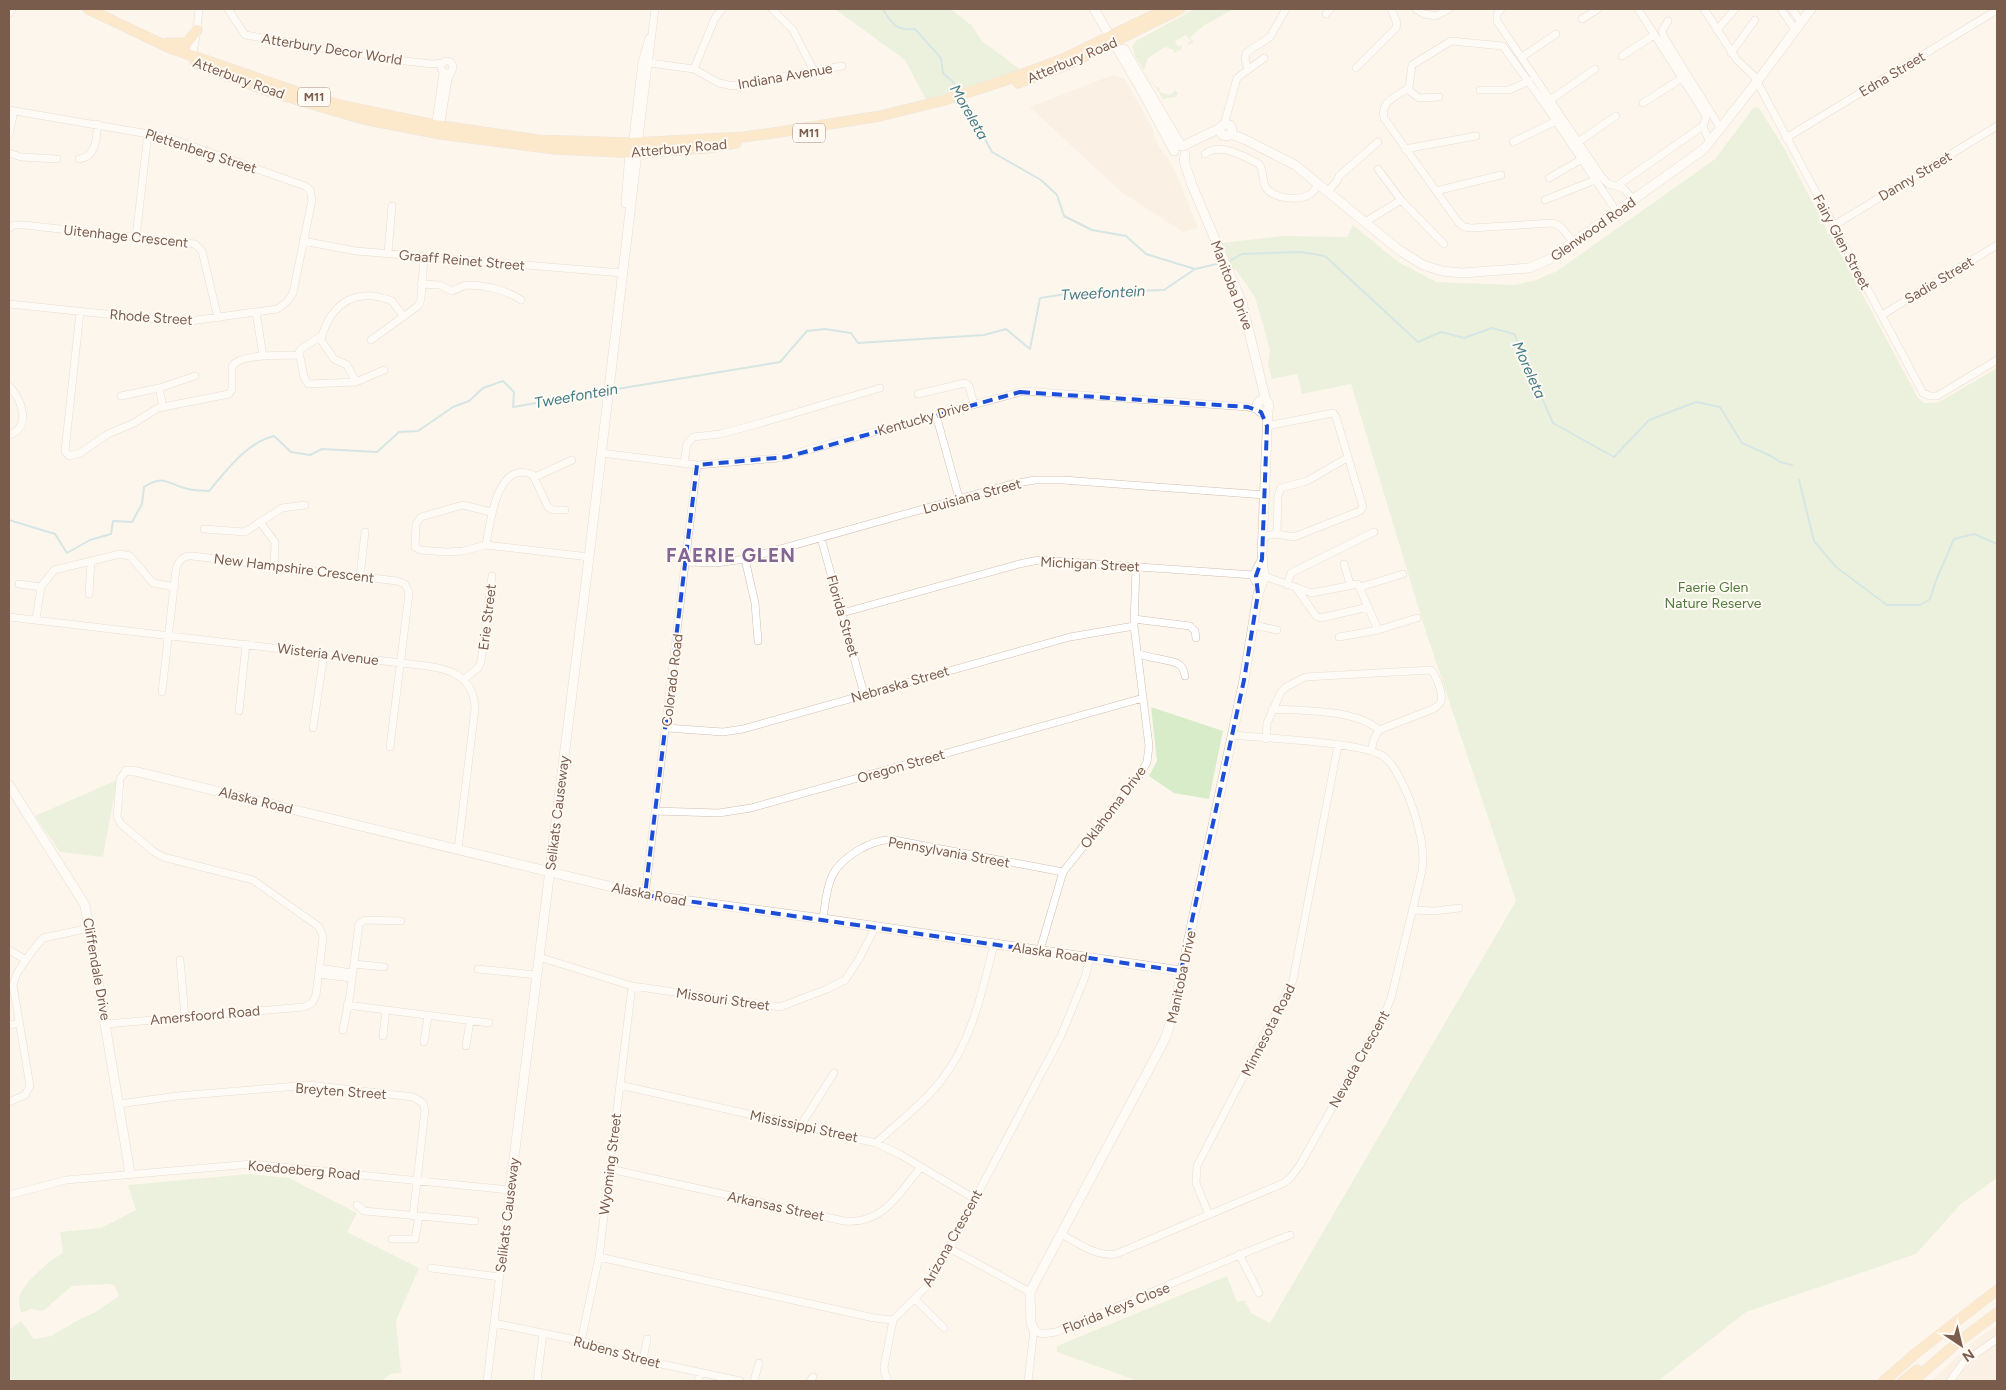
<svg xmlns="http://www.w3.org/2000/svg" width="2006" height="1390" viewBox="0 0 2006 1390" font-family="Figtree,sans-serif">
	<rect width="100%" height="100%" fill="#fdf6ec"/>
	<path fill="#f5e8da" d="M 1113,75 L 1125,79 L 1154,132 L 1153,135 L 1160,148 L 1163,150 L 1162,151 L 1164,155 L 1166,155 L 1176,173 L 1198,228 L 1183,232 L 1120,191 L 1030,107 Z
		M 1997,1325 L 1997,1381 L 1931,1381 L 1974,1341 Z"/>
	<path fill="#d8ecc9" d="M 835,9 L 951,9 L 972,26 L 982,41 L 1021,70 L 926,100 L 905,60 Z
		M 1194,9 L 1234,9 L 1203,26 L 1190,38 L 1194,42 L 1189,45 L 1187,43 L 1191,41 L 1186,35 L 1175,41 L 1178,47 L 1182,45 L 1181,50 L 1173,53 L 1174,50 L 1165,47 L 1148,58 L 1144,70 L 1156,87 L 1160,88 L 1159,92 L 1170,95 L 1175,90 L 1178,93 L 1176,97 L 1163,99 L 1136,58 L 1132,47 L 1136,41 Z
		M 1754,107 L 1759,108 L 1783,146 L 1825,226 L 1827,234 L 1830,234 L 1918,398 L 1924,403 L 1939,402 L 1997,368 L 1997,1178 L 1961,1204 L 1916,1254 L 1746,1312 L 1658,1381 L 1138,1381 L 1057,1352 L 1057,1346 L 1227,1276 L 1237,1302 L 1245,1300 L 1251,1313 L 1270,1323 L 1516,901 L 1423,623 L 1351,384 L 1302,394 L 1297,374 L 1272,379 L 1268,365 L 1270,350 L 1255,297 L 1236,270 L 1232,269 L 1221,243 L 1282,236 L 1347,237 L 1353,225 L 1398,262 L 1436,282 L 1515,285 L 1536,280 L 1557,271 L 1715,159 Z
		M 1151,707 L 1223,731 L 1209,799 L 1174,793 L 1149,776 L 1157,761 Z
		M 117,780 L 103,857 L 60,852 L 35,816 Z
		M 249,1174 L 289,1178 L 357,1213 L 347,1232 L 419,1268 L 396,1321 L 401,1373 L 391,1374 L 381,1381 L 9,1381 L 9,1330 L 21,1321 L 34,1339 L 51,1336 L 80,1319 L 94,1313 L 119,1296 L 114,1285 L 107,1284 L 72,1286 L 43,1311 L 31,1309 L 21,1313 C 20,1308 18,1301 19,1297 C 24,1282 50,1260 63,1253 L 60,1232 L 101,1228 L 136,1210 L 128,1185 Z"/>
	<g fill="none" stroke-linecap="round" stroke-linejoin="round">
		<path stroke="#a5d3da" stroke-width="2" d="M 883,9 C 892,24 896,31 915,29 L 941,58 L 943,73 L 955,84 L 959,91
			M 962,97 L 992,152 L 1041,180 L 1057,195 L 1064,216 L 1092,230 L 1126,236 L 1146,254 L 1195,269 L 1221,263
			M 1228,262 L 1242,254 L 1301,252 L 1325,256 L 1418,342 L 1441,332 L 1464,338 L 1492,328 L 1514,334 L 1553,423 L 1614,457 L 1649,420 L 1696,402 L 1720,407 L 1742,443 L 1771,456 L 1780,462 L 1792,465
			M 611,390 L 780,362 L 807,331 L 825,329 L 851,333 L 858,343 L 984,335 L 1006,329 L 1030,349 L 1040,298 L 1072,293 L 1164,290 L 1195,269
			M 1799,480 L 1814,541 L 1836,567 L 1887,605 L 1920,605 L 1930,599 L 1937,578 L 1954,539 L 1974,534 L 1997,544
			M 9,520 L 55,534 L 67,553 L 90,540 L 111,534 L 113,521 L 132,522 L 142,504 L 144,487 C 165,473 168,485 188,489 C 195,491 202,490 209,491 C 227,470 246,443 274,436 L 291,452 L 310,455 L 322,449 L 377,452 L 399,432 L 418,431 L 453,407 L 469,401 L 483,388 L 503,381 L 514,392 L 513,407 L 607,391"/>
		<g stroke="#d1beb0" stroke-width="8">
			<path id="minor" d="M 228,9 L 245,35 L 406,61 L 432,64 L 443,63
				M 772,9 L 793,30 L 814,71
				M 1416,9 L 1424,14 L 1436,16 L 1449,9
				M 1501,9 L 1497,14 L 1497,21 L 1601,176 L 1608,184 L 1623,188 L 1634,200
				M 1638,9 L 1705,114 L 1706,118 L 1703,126 L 1710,143
				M 1704,9 L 1737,60 L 1754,76 L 1923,393 L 1930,396 L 1937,396 L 1997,360
				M 1781,9 L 1795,30
				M 1792,9 L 1801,22
				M 1326,14 L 1330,9
				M 1582,19 L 1598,9
				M 1668,21 L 1662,31 L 1664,37 L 1721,129
				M 1717,30 L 1735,9
				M 1731,53 L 1755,20
				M 1622,56 L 1654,35
				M 1522,57 L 1556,34
				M 192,58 L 197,30 L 199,9
				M441 67a6 6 0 1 1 12 0a6 6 0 1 1-12 0Z
				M 642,62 L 694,69 L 719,83 L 733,86 L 842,66
				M 1356,68 L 1396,28 L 1397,23 L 1391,9
				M 694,69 L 715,18 L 722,9
				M 1248,69 L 1245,59 L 1246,53 L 1270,37 L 1286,9
				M 1407,89 L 1419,98 L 1439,97
				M 1480,90 L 1509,90 L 1529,81
				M 1550,100 L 1595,69
				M 1643,103 L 1682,78
				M 9,110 L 166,137 L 305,186 L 310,190 L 312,200 L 293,293 L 287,302 L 277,309 L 183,322 L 9,304
				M 1224,125 L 1237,78 L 1264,58
				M 440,128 L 448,79 L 451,73
				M 435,129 L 443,73
				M 9,135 L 14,111
				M 1786,138 L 1997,10
				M 1513,142 L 1556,121
				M 1578,142 L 1616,116
				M 638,145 L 655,9
				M 632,146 L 642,62 L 649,38
				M 1405,149 L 1476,136
				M 9,153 L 21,157 L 57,159
				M 1205,154 C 1220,142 1244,156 1259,164 C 1264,171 1262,179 1265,186 C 1272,199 1297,201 1309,195 C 1313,193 1316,188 1319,183
				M 79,159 C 97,157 96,138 98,124
				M 1378,169 L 1401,200 L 1444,244
				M 1549,178 L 1582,159
				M 1618,185 L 1703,126
				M 1328,191 L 1337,181 L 1339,176 L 1378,142
				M 1436,191 L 1501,175
				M 1545,200 L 1595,180
				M 1365,222 L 1401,200
				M 1833,226 L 1997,126
				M 9,228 L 14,225 L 24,225 L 195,244 L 202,251 L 218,318
				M 136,237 L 148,133
				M 303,241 L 356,251 L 622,273
				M 1574,243 L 1561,227 L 1553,223 L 1471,228 L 1464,227 L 1459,223 L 1384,118 C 1380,99 1399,97 1409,87 L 1412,65 L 1451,41 L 1503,46 L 1548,109 L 1617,212
				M 388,253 L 392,206
				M 421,284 L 440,285 L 452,291 C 457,289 462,286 467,285 C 485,285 507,290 521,300
				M 80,312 L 65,451 L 69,456 L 80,453 L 108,434 L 134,423 L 158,408 L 229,394 L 232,389 L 232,366 C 242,353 282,356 299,355
				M 256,312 L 263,356
				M 1882,315 L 1997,245
				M 321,336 L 301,349 L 299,352 L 304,377 L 308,384 L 356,382 L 384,370
				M 371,340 L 418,306 L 421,299 L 424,256
				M 356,382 L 347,365 L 334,359 L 321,340 C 322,333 325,327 328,321 C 342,296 365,290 392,301 L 403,316
				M 9,386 C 22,400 32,427 9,435
				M 159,388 L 195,376
				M 918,394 L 965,383 L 969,386 L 974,404
				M 121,396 L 159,388 L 163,407
				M 936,415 L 959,498
				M 1267,426 L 1333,413 L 1336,417 L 1363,507 L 1360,511 L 1294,537 L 1277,534
				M 601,453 L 697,465 L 779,458 L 1024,391 L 1248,407 L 1258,410
				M 684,464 L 687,444 L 693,437 L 720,434 L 761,423 L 880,388
				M 535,477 L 572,460
				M 491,512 L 463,505 L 421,517 L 416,524 L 415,547 L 420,550 L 446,552 L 463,551 L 486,545 L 589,557
				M 260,522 L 282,508 L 305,505
				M 204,529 L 245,532 L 260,522 L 275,542 L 274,566
				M 1263,536 L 1277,534 L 1278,496 L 1281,488 L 1307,481 L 1347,458
				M 821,538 L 864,694
				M 486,545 C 490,523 497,458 533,475 L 548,507 L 553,510 L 565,510
				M 745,559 L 755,603 L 758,641
				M 686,562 L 716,563 L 745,559 L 1012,484 L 1035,480 L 1063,480 L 1265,495
				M 1344,564 L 1350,584
				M 360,576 L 365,532
				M 1264,576 L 1312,593 L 1358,584 L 1378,630 L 1417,618
				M 19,584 L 41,587
				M 1287,585 L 1291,573 L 1374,532
				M 1360,587 L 1403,574
				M 1297,589 L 1316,616 L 1321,618 L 1368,607
				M 89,594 L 91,561
				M 842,613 L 1019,564 L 1039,560 L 1254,575
				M 9,617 L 401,663 C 433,667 473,666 475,708 L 458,849
				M 36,619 L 41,587 L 54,570 L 120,554 L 130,556 L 153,583 L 175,587
				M 1134,619 L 1190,626 L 1195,631 L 1196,638
				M 1253,625 L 1277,630
				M 1339,637 L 1378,630
				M 1137,653 C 1149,659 1172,659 1180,665 C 1183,667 1184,672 1185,676
				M 463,680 L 478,668 L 481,662 L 492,576
				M 162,692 L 176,569 C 179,560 183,555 192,556 L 397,581 L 405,584 L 409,593 L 390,747
				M 1272,709 C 1302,711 1356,709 1379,730
				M 239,711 L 246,644
				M 313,728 L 324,654
				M 666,728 L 723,732 L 743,729 L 1070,637 L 1134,626
				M 1266,739 L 1267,723 L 1281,692 L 1286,687 L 1305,677 L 1431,670 C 1436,675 1443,693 1441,701 C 1440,705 1436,707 1433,709 L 1379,730 L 1374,739 L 1371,751
				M 655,811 L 719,813 L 751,808 L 1143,698
				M 645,895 L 697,465
				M 1412,910 L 1435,911 L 1459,908
				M 823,919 C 825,905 826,889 832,876 C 841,857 873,838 894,840 L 1063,872
				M 9,950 L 26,960
				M 1040,950 L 1063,872 L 1139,776 L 1147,762 L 1149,746 L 1134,626 L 1136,567
				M 539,957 L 632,986 L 780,1007 L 827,989 L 845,980 L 859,959 L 875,928
				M 180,960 L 185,1017
				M 354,964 L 384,967
				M 319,968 L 352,973
				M 478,969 L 536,975
				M 318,974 L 352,978
				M 347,1005 L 489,1023
				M 106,1024 L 304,1007 L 312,1003 L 316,995 L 323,938 L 322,933 L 318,926 L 253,880 L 163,857 L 153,851 L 121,824 L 117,817 L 120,779 L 126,771
				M 9,1025 L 19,1023
				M 343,1030 L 350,995 L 359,924 L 365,920 L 401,921
				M 383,1036 L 386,1010
				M 424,1042 L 428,1016
				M 466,1046 L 470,1021
				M 620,1085 L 876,1143 L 901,1155 L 975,1199
				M 9,1102 L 25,1095 L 30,1086 L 13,985 L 17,973 L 32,951 L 43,938 L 90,928
				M 119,1104 L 177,1096 L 310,1085 L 413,1097 L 423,1103 L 425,1110 L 413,1216
				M 801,1125 L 834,1073
				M 876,1143 C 897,1123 922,1105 940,1082 C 972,1042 982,992 994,944
				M 610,1169 L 844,1221 C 883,1225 899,1193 921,1167
				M 9,1195 L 66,1180 L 252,1164 L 510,1190 L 487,1381
				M 357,1205 L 364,1211 L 475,1221
				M 1209,1215 L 1196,1183 L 1197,1166 L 1293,980 L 1338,745
				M 1061,1234 C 1078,1243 1096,1257 1116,1254 L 1284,1183 L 1291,1177 L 1300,1165 L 1385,1013 L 1391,998 L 1422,871 C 1425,850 1420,832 1414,812 C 1409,796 1396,765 1383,756 C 1362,742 1262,738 1232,735
				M 392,1239 L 415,1239 L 419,1216
				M 949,1248 L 1030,1292
				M 1239,1254 L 1259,1293
				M 599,1257 L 874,1318 L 893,1320 L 927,1286 L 949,1248 L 1061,1036 L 1085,977 L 1090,958
				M 431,1268 L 500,1277
				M 915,1299 L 944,1328
				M 494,1323 L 581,1341 L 643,1360 L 740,1381
				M 581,1341 L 599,1257 L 632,986
				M 643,1360 L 647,1339
				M 537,1381 L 543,1333
				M 698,1381 L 700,1372
				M 754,1381 L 759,1363
				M 810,1381 L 813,1377
				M 888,1381 L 885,1374 L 884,1367 L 893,1320
				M 1028,1381 L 1034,1330 L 1042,1334 L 1056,1332 C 1134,1301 1211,1265 1290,1235
				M 1950,1381 L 1964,1362 L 1997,1339"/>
		</g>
		<g stroke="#d1beb0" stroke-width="10">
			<path id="tertiary" d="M 1094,9 L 1141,89 L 1174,151
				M 9,12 L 11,9
				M 1124,49 L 1181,146
				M1220 130a6 6 0 1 1 12 0a6 6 0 1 1-12 0Z
				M 1230,134 L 1244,139 L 1295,165 L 1399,250 L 1423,265 L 1442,271 L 1462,273 L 1529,268 L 1550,259 L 1704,149 L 1756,83 L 1811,9
				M 1183,146 L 1220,128
				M 1185,155 L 1184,161 L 1192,185 L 1242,303 L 1266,401
				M 626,203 L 630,153
				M1257 406a6 6 0 1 1 12 0a6 6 0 1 1-12 0Z
				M 1256,581 L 1254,576 L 1261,562
				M 126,771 L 134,771 L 645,895 L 823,919 L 1181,971
				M 9,785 L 85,905 L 130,1173
				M 510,1190 L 589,557 L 637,153
				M 1034,1330 L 1031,1323 L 1030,1292 L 1165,1039 L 1172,1018 L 1244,680 L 1258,594 L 1264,578 L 1262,554 L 1268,409"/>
		</g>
		<g stroke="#dad1cd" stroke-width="11">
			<path id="primary" d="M 88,9 L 170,48 L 312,97 L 344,106 L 435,125 L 538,140 L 632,143 L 743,137 L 780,132 L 880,116 L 945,100 L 1009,79 L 1063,59 L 1166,9
				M 167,43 L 187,43 L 197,30
				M 195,63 L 271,92 L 363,119 L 440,134 L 554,149 L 637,153 L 708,148 L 736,143
				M 1018,83 L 1069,64 L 1180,9
				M 1884,1381 L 1916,1353 L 1997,1290
				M 1903,1381 L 1917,1370
				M 1913,1381 L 1957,1343 L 1997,1313"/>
		</g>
		<use href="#minor" stroke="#fff" stroke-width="7"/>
		<use href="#tertiary" stroke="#fff" stroke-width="9"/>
		<use href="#primary" stroke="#fbd9a5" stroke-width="10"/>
	</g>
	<path d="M0 0H2006V1390H0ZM 1020,392 L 1248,407 L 1261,412 L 1267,426 L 1262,559 L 1256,576 L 1258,594 L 1244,680 L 1181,971 L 645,895 L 697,465 L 787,457 Z" fill="#fdf6ec" fill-opacity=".55" fill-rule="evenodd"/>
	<path fill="none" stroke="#1d4ed8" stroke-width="4" stroke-dasharray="10 6" stroke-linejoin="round" d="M 1020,392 L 1248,407 L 1261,412 L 1267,426 L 1262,559 L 1256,576 L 1258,594 L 1244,680 L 1181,971 L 645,895 L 697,465 L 787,457 Z"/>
	<g text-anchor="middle" stroke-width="4" stroke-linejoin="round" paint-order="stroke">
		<g fill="#fffaf3" stroke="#a28b7f" stroke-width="1">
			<rect x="298" y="87.5" width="32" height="19" rx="4"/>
			<rect x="793" y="123.5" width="32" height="19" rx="4"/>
		</g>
		<g font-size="12" font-weight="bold" fill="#7a5c4d">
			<text x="314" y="101">M11</text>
			<text x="809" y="137">M11</text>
		</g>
		<g font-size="14" fill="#7a5c4d" stroke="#fffaf3">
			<text transform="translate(332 49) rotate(9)" y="5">Atterbury Decor World</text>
			<text transform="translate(1072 60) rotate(-23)" y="5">Atterbury Road</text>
			<text transform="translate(1892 74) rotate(-31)" y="5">Edna Street</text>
			<text transform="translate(785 76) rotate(-10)" y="5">Indiana Avenue</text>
			<text transform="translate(239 78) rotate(20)" y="5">Atterbury Road</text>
			<text transform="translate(679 148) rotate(-5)" y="5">Atterbury Road</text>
			<text transform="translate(201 151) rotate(18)" y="5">Plettenberg Street</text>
			<text transform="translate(1915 176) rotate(-31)" y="5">Danny Street</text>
			<text transform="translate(1593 229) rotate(-35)" y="5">Glenwood Road</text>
			<text transform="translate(126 236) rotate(6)" y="5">Uitenhage Crescent</text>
			<text transform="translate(1842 242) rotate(62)" y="5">Fairy Glen Street</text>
			<text transform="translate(462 260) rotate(5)" y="5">Graaff Reinet Street</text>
			<text transform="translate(1939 280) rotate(-31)" y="5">Sadie Street</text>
			<text transform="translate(1232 285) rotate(69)" y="5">Manitoba Drive</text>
			<text transform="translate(151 317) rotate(4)" y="5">Rhode Street</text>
			<text transform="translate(923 418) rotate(-16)" y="5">Kentucky Drive</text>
			<text transform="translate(972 496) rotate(-15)" y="5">Louisiana Street</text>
			<text transform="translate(1090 564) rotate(3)" y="5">Michigan Street</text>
			<text transform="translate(294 568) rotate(7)" y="5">New Hampshire Crescent</text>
			<text transform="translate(843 616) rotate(74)" y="5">Florida Street</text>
			<text transform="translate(487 617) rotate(-83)" y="5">Erie Street</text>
			<text transform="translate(328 654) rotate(7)" y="5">Wisteria Avenue</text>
			<text transform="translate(672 680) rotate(-83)" y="5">Colorado Road</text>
			<text transform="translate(900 684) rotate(-16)" y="5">Nebraska Street</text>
			<text transform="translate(901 766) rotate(-16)" y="5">Oregon Street</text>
			<text transform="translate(256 800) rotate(14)" y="5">Alaska Road</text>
			<text transform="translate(1113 807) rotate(-53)" y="5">Oklahoma Drive</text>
			<text transform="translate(557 813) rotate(-83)" y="5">Selikats Causeway</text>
			<text transform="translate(949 852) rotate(10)" y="5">Pennsylvania Street</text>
			<text transform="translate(649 894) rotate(11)" y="5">Alaska Road</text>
			<text transform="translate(1050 952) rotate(8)" y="5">Alaska Road</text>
			<text transform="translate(97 969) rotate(80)" y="5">Cliffendale Drive</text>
			<text transform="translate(1181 977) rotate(-78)" y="5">Manitoba Drive</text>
			<text transform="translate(723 999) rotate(8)" y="5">Missouri Street</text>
			<text transform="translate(205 1015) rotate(-5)" y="5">Amersfoord Road</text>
			<text transform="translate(1268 1030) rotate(-63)" y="5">Minnesota Road</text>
			<text transform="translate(1359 1059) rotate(-61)" y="5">Nevada Crescent</text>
			<text transform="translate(341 1091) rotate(4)" y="5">Breyten Street</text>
			<text transform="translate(804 1126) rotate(12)" y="5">Mississippi Street</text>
			<text transform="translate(610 1164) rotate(-83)" y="5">Wyoming Street</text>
			<text transform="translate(304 1170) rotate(5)" y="5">Koedoeberg Road</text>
			<text transform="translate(776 1206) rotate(12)" y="5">Arkansas Street</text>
			<text transform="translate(507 1215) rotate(-83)" y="5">Selikats Causeway</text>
			<text transform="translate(952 1238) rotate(-61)" y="5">Arizona Crescent</text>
			<text transform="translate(1116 1308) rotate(-22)" y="5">Florida Keys Close</text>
			<text transform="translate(617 1352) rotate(15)" y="5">Rubens Street</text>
		</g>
		<g font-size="14" fill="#537a41" stroke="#fffaf3">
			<text x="1713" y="592">Faerie Glen<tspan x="1713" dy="16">Nature Reserve</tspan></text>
		</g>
		<g font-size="15" font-style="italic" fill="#437c86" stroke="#fffaf3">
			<text transform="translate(969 112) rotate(60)" y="5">Moreleta</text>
			<text transform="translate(1103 293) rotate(-3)" y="5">Tweefontein</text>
			<text transform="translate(1529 370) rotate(66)" y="5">Moreleta</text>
			<text transform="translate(576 396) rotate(-10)" y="5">Tweefontein</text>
		</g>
		<g font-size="19" font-weight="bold" letter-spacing="1" fill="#846695" stroke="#fffaf3">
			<text x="731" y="562">FAERIE GLEN</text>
		</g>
	</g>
	<rect width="2006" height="1390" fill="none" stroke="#7a5c4d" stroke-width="20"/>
	<g transform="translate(1961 1345) rotate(145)" stroke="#fffaf3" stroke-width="4" paint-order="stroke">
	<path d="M0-4L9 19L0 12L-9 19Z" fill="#7a5c4d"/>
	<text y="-8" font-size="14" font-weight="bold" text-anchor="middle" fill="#7a5c4d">N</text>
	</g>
</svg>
